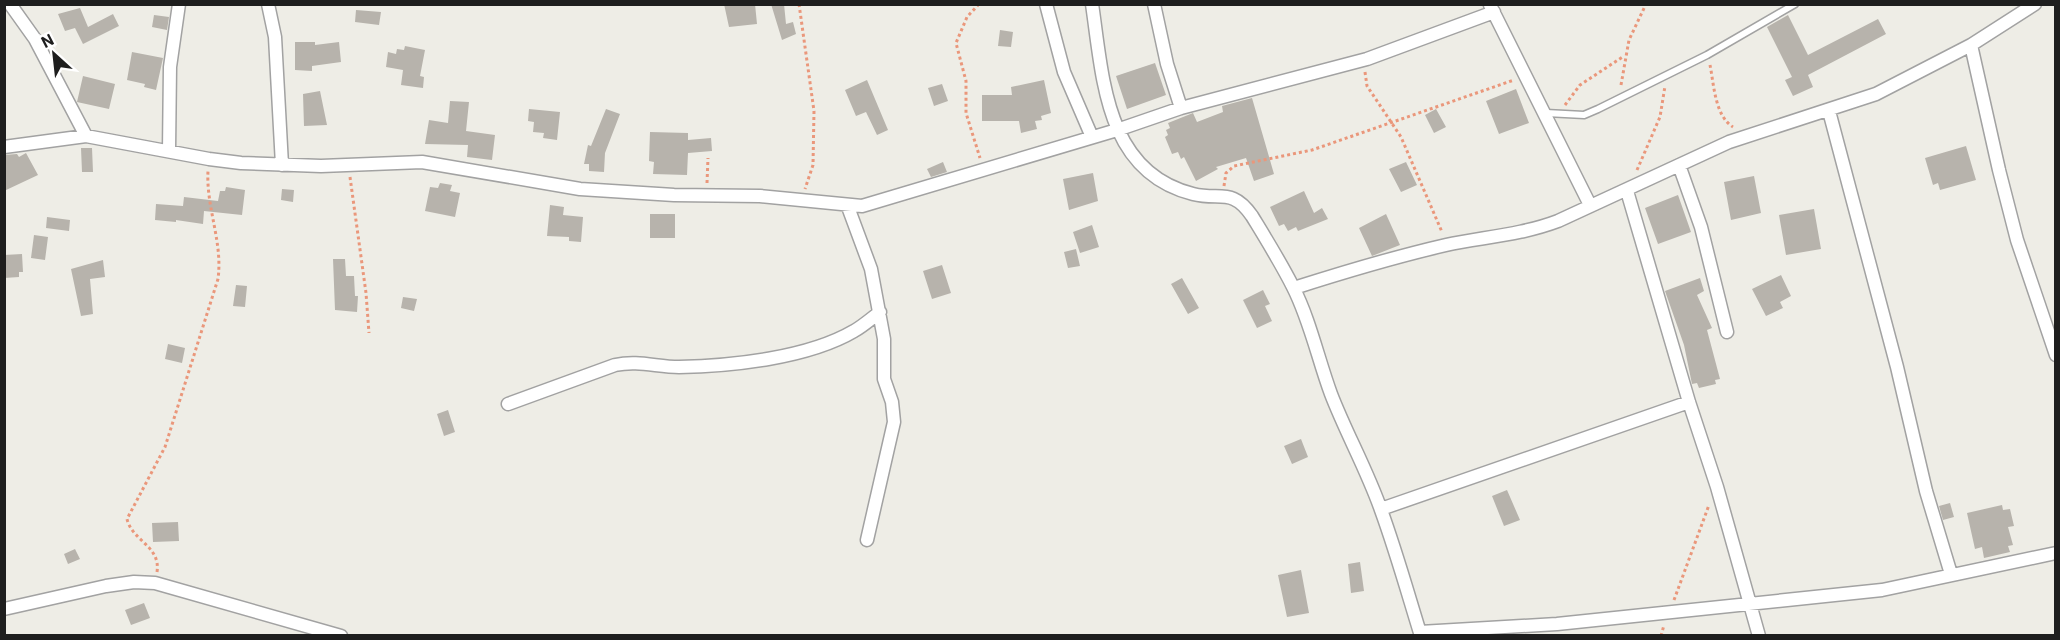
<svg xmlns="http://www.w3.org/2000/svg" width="2060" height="640" viewBox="0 0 2060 640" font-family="Roboto,sans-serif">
	<rect width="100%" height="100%" fill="#eeede6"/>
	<path fill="#b7b3ac" d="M 724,4 L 755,4 L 757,24 L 729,27 Z
		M 771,4 L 784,4 L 786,24 L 793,22 L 796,34 L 782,40 Z
		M 80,8 L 88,27 L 113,14 L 119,26 L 83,44 L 75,28 L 65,31 L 58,14 Z
		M 356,10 L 381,12 L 379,25 L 355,22 Z
		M 154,15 L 169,17 L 167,30 L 152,27 Z
		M 1788,15 L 1808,55 L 1878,19 L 1886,34 L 1808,75 L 1813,87 L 1793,96 L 1785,80 L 1792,77 L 1767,27 Z
		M 1000,30 L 1013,32 L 1011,47 L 998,46 Z
		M 295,42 L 315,42 L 315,45 L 339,42 L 341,62 L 312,66 L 312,71 L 295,70 Z
		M 405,46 L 425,50 L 420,76 L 424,77 L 423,88 L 401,85 L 403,70 L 386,67 L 388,52 L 396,54 L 397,49 L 404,50 Z
		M 132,52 L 163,58 L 156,90 L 144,87 L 145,84 L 127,80 Z
		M 1155,63 L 1166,95 L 1127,109 L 1116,76 Z
		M 83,76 L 115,84 L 109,109 L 77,102 Z
		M 867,80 L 888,130 L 877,135 L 866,112 L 856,116 L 845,90 Z
		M 1044,80 L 1051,113 L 1041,116 L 1042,120 L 1035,121 L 1037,129 L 1021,133 L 1019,121 L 982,121 L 982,95 L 1012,95 L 1011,87 Z
		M 942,84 L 948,101 L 934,106 L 928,88 Z
		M 1516,89 L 1529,123 L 1499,134 L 1486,101 Z
		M 320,91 L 327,125 L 304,126 L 303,94 Z
		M 1252,98 L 1274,174 L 1254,181 L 1246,158 L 1216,167 L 1218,169 L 1196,181 L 1184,157 L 1181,159 L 1178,152 L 1172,154 L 1165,137 L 1168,135 L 1166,130 L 1170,128 L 1168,123 L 1193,113 L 1197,122 L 1223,112 L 1222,106 Z
		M 450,101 L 469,102 L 466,131 L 495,135 L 492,160 L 467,157 L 468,145 L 425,144 L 429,120 L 448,123 Z
		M 529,109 L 560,112 L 557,140 L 543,138 L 544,133 L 533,132 L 534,122 L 528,121 Z
		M 606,109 L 620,114 L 605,153 L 604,172 L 589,171 L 589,164 L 584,164 L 588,145 L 591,146 Z
		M 1436,109 L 1446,127 L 1434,133 L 1425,115 Z
		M 650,132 L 688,133 L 688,140 L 711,138 L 712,151 L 688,153 L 687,175 L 653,174 L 654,162 L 649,161 Z
		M 1966,146 L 1976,180 L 1940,190 L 1938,183 L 1933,185 L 1925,158 Z
		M 81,148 L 92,148 L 93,172 L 82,172 Z
		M 26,153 L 38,175 L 4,191 L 4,155 L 17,154 L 19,157 Z
		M 943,162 L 947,172 L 931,177 L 927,169 Z
		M 1406,162 L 1417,185 L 1401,192 L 1389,169 Z
		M 1093,173 L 1098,201 L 1069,210 L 1063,179 Z
		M 1754,176 L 1761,213 L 1731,220 L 1724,182 Z
		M 440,183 L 452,185 L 450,191 L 460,193 L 455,217 L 425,211 L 430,187 L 438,188 Z
		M 226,187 L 245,190 L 242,215 L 204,211 L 203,224 L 176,220 L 176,222 L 155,220 L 156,204 L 183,206 L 184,197 L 218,201 L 220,191 L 225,191 Z
		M 282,189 L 294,190 L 293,202 L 281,200 Z
		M 1304,191 L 1314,213 L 1322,208 L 1328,219 L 1298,231 L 1296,227 L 1288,231 L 1284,224 L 1279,226 L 1270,207 Z
		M 1678,195 L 1691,232 L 1658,244 L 1645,208 Z
		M 550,205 L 564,207 L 563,215 L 583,217 L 581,242 L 569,241 L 569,237 L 547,236 Z
		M 1814,209 L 1821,249 L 1786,255 L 1779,215 Z
		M 650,214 L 675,214 L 675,238 L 650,238 Z
		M 1386,214 L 1400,245 L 1372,256 L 1359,228 Z
		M 47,217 L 70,220 L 69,231 L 46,228 Z
		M 1092,225 L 1099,247 L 1080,253 L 1073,232 Z
		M 34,235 L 48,237 L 45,260 L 31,258 Z
		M 1076,249 L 1080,266 L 1068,268 L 1064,252 Z
		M 22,254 L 23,272 L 19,272 L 19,277 L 4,278 L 4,255 Z
		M 333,259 L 345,259 L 346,276 L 354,276 L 355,296 L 358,296 L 357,312 L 335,310 Z
		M 103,260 L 105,277 L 90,279 L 93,314 L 81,316 L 71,269 Z
		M 942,265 L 951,293 L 932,299 L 923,271 Z
		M 1781,275 L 1791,296 L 1780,302 L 1783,308 L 1766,316 L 1752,289 Z
		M 1182,278 L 1199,308 L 1188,314 L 1171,284 Z
		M 1700,278 L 1704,291 L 1697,295 L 1712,328 L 1707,330 L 1720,379 L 1715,380 L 1716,384 L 1699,388 L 1697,383 L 1692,384 L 1684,345 L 1665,291 Z
		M 236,285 L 247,286 L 245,307 L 233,306 Z
		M 1263,290 L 1270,304 L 1265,306 L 1272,321 L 1257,328 L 1243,300 Z
		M 403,297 L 417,299 L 414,311 L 401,308 Z
		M 168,344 L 185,348 L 182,363 L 165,359 Z
		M 448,410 L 455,432 L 444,436 L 437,414 Z
		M 1301,439 L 1308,457 L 1292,464 L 1284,446 Z
		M 1507,490 L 1520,520 L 1504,526 L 1492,496 Z
		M 1950,503 L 1954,517 L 1943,520 L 1939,506 Z
		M 2002,505 L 2003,510 L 2010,509 L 2014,526 L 2008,527 L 2013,545 L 2008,546 L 2010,552 L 1984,558 L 1982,547 L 1975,549 L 1967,513 Z
		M 178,522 L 179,541 L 153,542 L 152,523 Z
		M 75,549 L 80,559 L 68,564 L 64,554 Z
		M 1360,562 L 1364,591 L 1351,593 L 1348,564 Z
		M 1301,570 L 1309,613 L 1287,617 L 1278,575 Z
		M 144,603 L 150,618 L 131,625 L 125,610 Z"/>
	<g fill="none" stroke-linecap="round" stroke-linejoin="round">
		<g stroke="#a2a2a2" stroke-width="9">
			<path id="lane" d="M 1546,113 L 1584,115 L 1598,109 L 1707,55 L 1795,4"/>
		</g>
		<g stroke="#a2a2a2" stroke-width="15">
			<path id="street" d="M 10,4 L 35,39 L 86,136
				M 268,4 L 275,37 L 282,165
				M 1046,4 L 1064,72 L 1092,137
				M 1092,4 C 1103,78 1105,172 1193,194 C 1220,201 1232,187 1252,216 C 1266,239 1281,263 1293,287 C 1310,320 1318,359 1331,394 C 1346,433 1367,470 1381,510 C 1396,551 1408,594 1421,636
				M 1154,4 L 1167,64 L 1181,108
				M 1490,5 L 1590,205
				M 1971,45 L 1999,170 L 2017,240 L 2056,355
				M 1829,111 L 1897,367 L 1926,491 L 1951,574
				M 4,147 L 86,136 L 209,159 L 241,163 L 321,166 L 422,162 L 580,189 L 674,195 L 760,196 L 862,206 L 1117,130 L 1181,108 L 1367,59 L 1494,12
				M 169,150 L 170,67 L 179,4
				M 1679,165 L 1701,227 L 1727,332
				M 1627,191 L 1689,402 L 1717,487 L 1759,636
				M 848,207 L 871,269 L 884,339 L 884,379 L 892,402 L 894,422 L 867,540
				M 1294,288 C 1344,272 1394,257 1446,245 C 1484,237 1521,235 1558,221 L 1729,142 L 1876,94 L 1971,45 L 2035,4
				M 508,404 L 615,365 C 638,360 657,367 679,367 C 732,366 808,358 854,331 C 863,326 872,318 880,312
				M 1381,509 L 1689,402
				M 4,609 L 106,586 L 134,582 L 155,583 L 341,636
				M 1420,632 L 1557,624 L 1882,590 L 2056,553"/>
		</g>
		<path stroke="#ea977b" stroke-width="3" stroke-dasharray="3 3" stroke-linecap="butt" d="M 799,4 L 814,111 L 813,165 L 805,189
			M 979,4 L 967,17 L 956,43 L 966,81 L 966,113 L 980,158
			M 1710,65 C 1714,85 1715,116 1733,127
			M 1365,72 L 1367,86 L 1401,137 L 1442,232
			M 1621,85 L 1629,40 L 1646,4
			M 1565,105 L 1580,85 L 1624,56
			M 1637,170 L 1660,117 L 1665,86
			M 350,177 L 366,293 L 369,333
			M 707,183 L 708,158
			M 1224,186 L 1226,173 L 1234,166 L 1312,150 L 1514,80
			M 157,572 C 161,546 132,541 127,519 L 165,447 L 218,279 C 223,242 206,208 208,171
			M 1674,600 L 1709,505
			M 1661,636 L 1664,625"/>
		<use href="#lane" stroke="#fff" stroke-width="6"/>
		<use href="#street" stroke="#fff" stroke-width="12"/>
	</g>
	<rect width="2060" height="640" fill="none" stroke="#1e1e1e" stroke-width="12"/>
	<g transform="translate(54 54) rotate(333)" stroke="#ffffff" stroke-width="4.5" paint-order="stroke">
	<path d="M0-4.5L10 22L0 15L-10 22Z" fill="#1e1e1e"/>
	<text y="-9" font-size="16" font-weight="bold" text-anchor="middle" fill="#1e1e1e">N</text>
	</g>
</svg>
